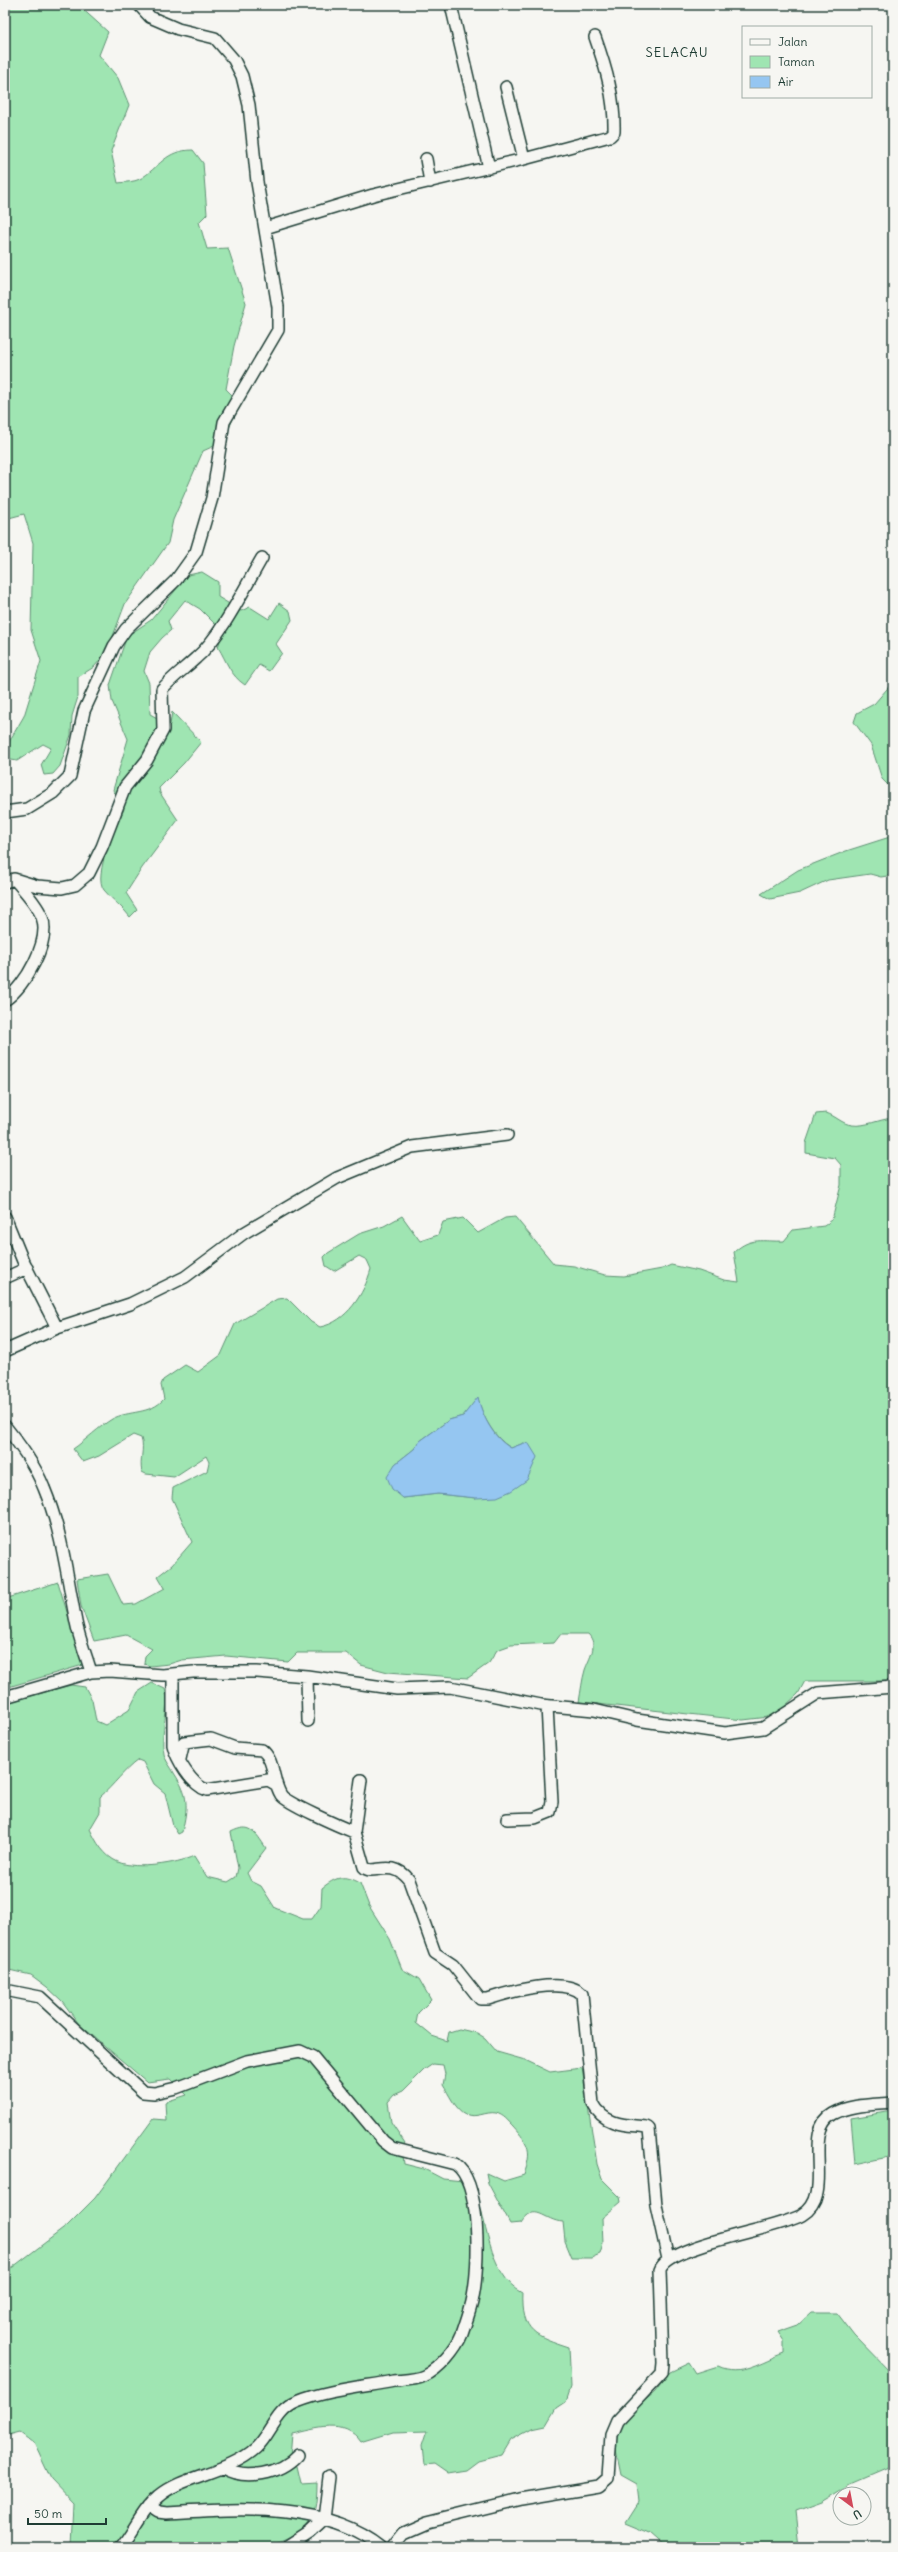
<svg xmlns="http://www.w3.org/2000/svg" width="898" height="2552" viewBox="0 0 898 2552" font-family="Delius,sans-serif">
	<rect width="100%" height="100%" fill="#f6f6f2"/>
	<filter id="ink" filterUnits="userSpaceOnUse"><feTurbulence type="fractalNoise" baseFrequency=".025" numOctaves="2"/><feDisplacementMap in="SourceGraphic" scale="8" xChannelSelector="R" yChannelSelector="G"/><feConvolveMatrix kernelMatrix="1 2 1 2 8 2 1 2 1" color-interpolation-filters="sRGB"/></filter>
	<g filter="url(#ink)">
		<path fill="#9fe5b2" stroke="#5f9173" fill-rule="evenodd" d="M 5,5 L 78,5 L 108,32 L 99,55 L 118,78 L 129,105 L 111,151 L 118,183 C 125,182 134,182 140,179 C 160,167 165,150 193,150 L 203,163 L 207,214 L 199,222 L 207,249 L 228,248 L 246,303 L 234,346 L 226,389 L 240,403 L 223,442 L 203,451 L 173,520 L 168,543 L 125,604 L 107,652 L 94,667 L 78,677 L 78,697 L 72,716 L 71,735 L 60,766 L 53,774 L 44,775 L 41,765 L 51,748 L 43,744 L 17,761 L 6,759 L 10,740 L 24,716 L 41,661 L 31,630 L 33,543 L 24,514 L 5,519 Z
			M 202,572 L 218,582 L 218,597 L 241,611 L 250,607 L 269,619 L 279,603 L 290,611 L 292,620 L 276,644 L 282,653 L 269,671 L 259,665 L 245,685 C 230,675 227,662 218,647 L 223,632 L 200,609 L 185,600 L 168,621 L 171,630 L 162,638 L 150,652 L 144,671 L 149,683 L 150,714 L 170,725 L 172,712 L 201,742 L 184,763 L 159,788 L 160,793 L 178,820 L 142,868 L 126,893 L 137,910 L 130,917 C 123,907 112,900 104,890 C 92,874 117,826 124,809 L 113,790 L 128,739 L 112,701 L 110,685 L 127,636 L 151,620 L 188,575 Z
			M 893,682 L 893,790 L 882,779 L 871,745 L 854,722 L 857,713 L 874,704 Z
			M 893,836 L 893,875 L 881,877 L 870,874 L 828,880 L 800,893 L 770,899 L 761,894 L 798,870 L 846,851 Z
			M 826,1113 C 836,1116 842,1124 852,1125 C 865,1127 880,1119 893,1118 L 893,1681 L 805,1681 L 798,1694 L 783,1708 L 769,1717 L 743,1720 L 579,1702 C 581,1691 582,1680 585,1670 C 589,1658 599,1645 588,1634 L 561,1634 L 554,1643 L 511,1645 L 497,1650 L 489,1663 L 468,1678 L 388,1672 L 361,1665 L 346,1653 L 297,1653 L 288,1662 L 226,1656 L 182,1660 L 169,1664 L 150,1666 L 144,1664 L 145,1656 L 152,1649 L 126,1635 L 94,1641 L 81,1606 L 77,1579 L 108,1574 L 123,1605 L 136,1604 L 165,1588 L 158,1576 L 172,1565 L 192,1542 L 172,1498 L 173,1488 L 207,1471 L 209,1462 L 206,1456 L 174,1477 L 146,1474 L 142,1472 C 139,1461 145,1449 141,1438 L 133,1435 L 99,1456 L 83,1462 L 73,1449 C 86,1440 99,1427 112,1419 C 129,1410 150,1415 164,1399 L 161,1385 L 163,1380 L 185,1365 L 198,1372 L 221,1355 L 235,1324 L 277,1299 L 287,1298 L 311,1322 L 320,1327 C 347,1322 364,1294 371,1269 L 367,1260 L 359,1256 L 334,1271 L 326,1266 L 324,1257 L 328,1253 L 359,1234 L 384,1226 L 402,1216 L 420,1241 L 438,1235 L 443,1222 L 463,1218 L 478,1233 L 505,1218 L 515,1217 L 554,1264 L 574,1266 L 605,1275 L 624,1276 L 662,1269 L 671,1265 L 699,1271 L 724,1280 L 739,1282 L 734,1252 C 751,1236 763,1242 784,1241 L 793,1230 L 824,1226 L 832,1220 L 841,1185 L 841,1165 L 835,1158 L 806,1153 L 806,1143 L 816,1114 ZM 478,1398 C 482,1416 494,1438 511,1448 L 524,1443 L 476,1498 L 438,1494 L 403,1498 L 395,1464 L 414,1449 L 420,1441 L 449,1420 L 463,1416 Z
			M 58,1582 L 83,1665 L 5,1688 L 5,1599 Z
			M 152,1683 L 165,1689 C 171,1706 159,1732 164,1754 C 165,1760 171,1767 174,1773 C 189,1796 188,1806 182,1832 L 178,1834 L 173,1826 L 165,1793 L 154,1784 L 143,1762 L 138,1760 C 124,1770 114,1785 100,1797 L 100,1812 L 90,1829 C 96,1842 104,1856 118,1862 C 137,1870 176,1864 194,1856 L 207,1877 L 228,1882 L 236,1877 L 238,1868 L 231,1832 C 251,1822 255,1832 266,1848 L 247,1873 L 251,1881 L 261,1886 L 275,1908 L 303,1919 L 312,1919 L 321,1906 L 322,1888 C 336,1877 344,1874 360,1883 L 369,1906 L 390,1939 L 402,1969 L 419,1979 L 431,2000 L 418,2013 L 416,2023 L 432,2036 L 447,2041 L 449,2032 L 459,2029 L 477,2033 L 485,2038 L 497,2052 L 525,2060 L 550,2072 L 582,2068 L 597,2164 L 602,2179 L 620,2197 L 621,2202 L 602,2218 L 603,2244 L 600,2254 L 591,2258 L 572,2258 L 565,2241 L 563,2222 C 544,2221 535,2201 521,2223 L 510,2224 L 488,2183 L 486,2173 L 504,2181 L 524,2175 C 532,2151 530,2145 513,2126 C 508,2121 504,2115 496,2113 C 486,2111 476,2119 465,2114 C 455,2109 449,2094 443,2085 L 445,2074 L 443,2065 L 433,2064 L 424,2070 L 403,2091 L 394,2095 L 388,2102 L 391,2122 L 405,2143 L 402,2147 L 404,2164 L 424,2169 L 443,2179 L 473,2182 C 487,2216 487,2275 523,2293 C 521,2332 536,2336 569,2347 L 571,2387 L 566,2402 L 557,2408 L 547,2425 L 533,2428 L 510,2440 L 501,2455 L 478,2461 L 466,2470 L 447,2473 L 434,2464 L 424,2465 L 422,2446 L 427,2431 L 394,2432 L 361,2442 C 345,2418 316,2429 292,2434 L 290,2458 L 297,2466 L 301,2483 L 317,2482 C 317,2527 307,2531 268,2547 L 71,2547 L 73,2502 L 51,2479 L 34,2443 L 20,2432 L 5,2436 L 5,2273 L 67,2226 L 95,2198 L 153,2119 L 166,2120 L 165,2102 L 187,2095 L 170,2079 L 147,2082 L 79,2024 L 62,2001 L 47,1987 L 31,1975 L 9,1970 L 5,1966 L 5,1703 L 71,1685 L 85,1687 L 92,1700 L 96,1721 L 105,1725 L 129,1710 L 138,1692 Z
			M 893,2111 L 893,2156 L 855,2164 L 851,2118 Z
			M 811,2313 L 837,2313 L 854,2335 L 893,2375 L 893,2466 L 851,2484 L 821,2502 L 796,2511 L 800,2547 L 665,2547 L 649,2533 L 625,2523 L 639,2501 L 637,2484 L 621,2475 L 615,2446 L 621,2421 L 655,2392 L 670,2372 L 689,2363 L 696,2374 L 718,2367 C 741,2378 761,2362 784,2354 L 784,2341 L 778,2332 L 798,2325 Z"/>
		<path fill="#95c6f1" stroke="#668fa5" d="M 478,1397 C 482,1416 494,1439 511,1448 L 524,1443 L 529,1444 L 537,1457 L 527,1480 L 511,1491 L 497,1497 L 476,1498 L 438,1494 L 403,1498 L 392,1489 L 387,1477 L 395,1464 L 414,1449 L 420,1441 L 449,1420 L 463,1416 Z"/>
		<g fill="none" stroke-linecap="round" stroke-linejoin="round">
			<g stroke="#1f3d34" stroke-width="14">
				<path id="minor" d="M 451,5 L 489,168
					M 506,87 L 524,159
					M 426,159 L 430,182
					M 265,228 L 373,195 L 524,159 L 610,136 L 614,132 C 615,98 606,68 595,37
					M 5,812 L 27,809 L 53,793 L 70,776 L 84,711 L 114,646 L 126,629 L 176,580 L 196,552 L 212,498 L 224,422 L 278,330 L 278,307 L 257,182 L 249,105 L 242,76 L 234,60 L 215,38 L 178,29 L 150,17 L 139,5
					M 5,882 L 14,879 L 37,886 L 62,888 L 75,885 L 89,873 L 102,847 L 125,787 L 147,760 L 163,730 L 162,689 C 173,677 184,669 196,658 C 221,637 245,587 262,558
					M 5,1000 C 25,987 51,941 42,917 C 37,904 24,890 15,880
					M 5,1217 L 23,1261 L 57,1328
					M 5,1278 L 27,1268
					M 5,1351 L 57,1328 L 130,1304 L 185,1277 L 244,1233 L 337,1178 L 412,1147 L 507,1135
					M 5,1426 C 20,1445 35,1465 44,1488 C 62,1531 67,1576 76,1622 C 79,1638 86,1655 91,1672
					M 173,1675 L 173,1745 C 176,1758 192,1786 207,1790 L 268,1780 L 275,1784
					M 307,1676 L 308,1721
					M 5,1697 L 91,1672 L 110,1671 L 162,1675 L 193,1672 L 257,1672 L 307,1676 L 397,1689 L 450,1687 L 541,1705 L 594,1710 L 637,1720 L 725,1733 L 763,1728 L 818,1693 L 893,1687
					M 180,1759 L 184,1742 L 211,1739 L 235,1748 L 262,1750 C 275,1760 272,1781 281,1795 C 286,1803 341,1827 354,1832
					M 361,1780 L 354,1832 L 364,1867 C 373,1877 391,1857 409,1880 L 435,1953 L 453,1965 L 480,1999 L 488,1999 C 509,1992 565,1976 582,1994 L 593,2104 C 608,2133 645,2122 649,2129 L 656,2205 L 668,2259
					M 507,1819 L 535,1818 L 550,1812 L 552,1802 L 547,1706
					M 5,1990 L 40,1997 L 143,2092 L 154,2093 L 176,2088 L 247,2061 L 300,2051 L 313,2057 L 383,2141 L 392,2148 L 455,2164 C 482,2182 479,2267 473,2297 C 471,2309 466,2322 462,2334 C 456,2349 439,2369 424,2376 C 416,2380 403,2380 394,2381 C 363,2387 327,2390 297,2402 C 275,2411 272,2433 256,2448 C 230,2472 182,2476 159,2496 C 143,2509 134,2531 121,2547
					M 223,2468 C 245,2481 281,2474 298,2455
					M 149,2506 L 158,2512 L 166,2513 C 234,2509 326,2501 382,2547
					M 287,2547 L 310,2532 L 324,2519 L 329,2477
					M 392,2547 L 404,2532 L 427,2522 L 521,2499 L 599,2486 L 608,2478 L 611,2435 L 617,2421 L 662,2373 L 663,2363 L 660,2270 C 668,2244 776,2230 802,2215 C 837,2195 800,2132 833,2114 C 851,2104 874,2105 893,2103"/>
			</g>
			<use href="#minor" stroke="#f6f6f2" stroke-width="11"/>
		</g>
	</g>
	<g text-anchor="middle" stroke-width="4" stroke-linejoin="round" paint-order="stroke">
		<g font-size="13" letter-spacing="1" fill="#1f3d34" stroke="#f6f6f2">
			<text x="677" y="57">SELACAU</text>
		</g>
	</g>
	<rect width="898" height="2552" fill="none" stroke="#f6f6f2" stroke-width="20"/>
	<rect x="10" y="10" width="878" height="2532" fill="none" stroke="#1f3d34" stroke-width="1.5" filter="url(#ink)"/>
	<rect x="742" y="26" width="130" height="72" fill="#f6f6f2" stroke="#a0aca6"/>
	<rect x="750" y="39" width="20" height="6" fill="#f6f6f2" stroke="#a0aca6"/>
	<text x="778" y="46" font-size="12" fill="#1f3d34">Jalan</text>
	<rect x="750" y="56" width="20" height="12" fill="#9fe5b2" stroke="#a0aca6"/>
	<text x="778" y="66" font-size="12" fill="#1f3d34">Taman</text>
	<rect x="750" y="76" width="20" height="12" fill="#95c6f1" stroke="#a0aca6"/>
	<text x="778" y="86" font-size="12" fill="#1f3d34">Air</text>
	<g transform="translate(852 2506) rotate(148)"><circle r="19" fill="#f6f6f2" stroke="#a0aca6"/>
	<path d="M0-3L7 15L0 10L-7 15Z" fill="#d1495b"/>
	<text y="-6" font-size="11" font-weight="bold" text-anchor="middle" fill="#1f3d34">U</text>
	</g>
	<path d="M28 2518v6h78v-6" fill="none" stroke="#1f3d34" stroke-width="2"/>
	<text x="34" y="2518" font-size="12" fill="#1f3d34" stroke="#f6f6f2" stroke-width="3" paint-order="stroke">50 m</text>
</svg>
